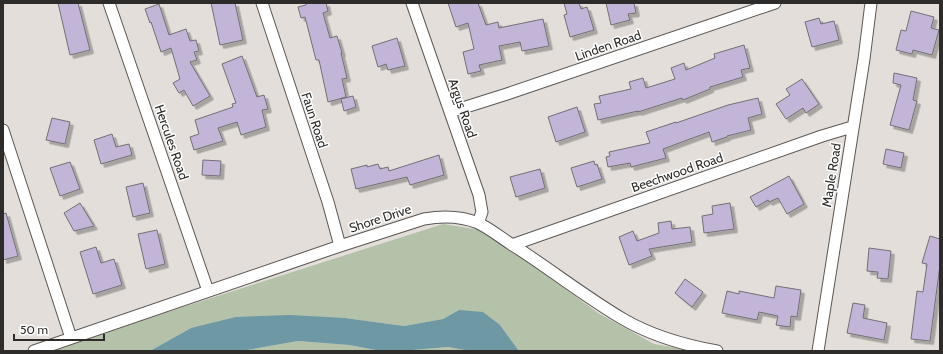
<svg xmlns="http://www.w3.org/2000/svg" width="943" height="354" viewBox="0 0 943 354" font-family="Cabin,sans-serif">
	<defs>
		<filter id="shadow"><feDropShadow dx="3.5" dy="3.5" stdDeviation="0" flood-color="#0004"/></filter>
	</defs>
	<rect width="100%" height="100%" fill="#e3deda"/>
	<path fill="#b3c2a9" d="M 443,224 L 487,231 L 598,313 L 654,344 L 695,351 L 519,351 L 500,325 L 459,310 L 443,319 L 404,326 L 345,318 L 191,328 L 150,351 L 45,351 Z
		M 298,341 L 349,345 L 381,351 L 242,351 Z
		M 448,347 L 470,351 L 401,351 Z"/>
	<path fill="#6e98a4" d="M 459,310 L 483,312 L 500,325 L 519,351 L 470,351 L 448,347 L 401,351 L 381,351 L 349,345 L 298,341 L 242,351 L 150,351 L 191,328 L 236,317 L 290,315 L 345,318 L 404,326 L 443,319 Z"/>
	<path fill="#c3b5d7" stroke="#717074" filter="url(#shadow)" d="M 58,3 L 78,3 L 90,50 L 70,55 Z
		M 211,3 L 235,3 L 243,40 L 220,45 Z
		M 306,3 L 326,3 L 328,11 L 323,13 L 330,38 L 337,36 L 342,53 L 341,53 L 347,78 L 342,79 L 346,97 L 328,102 L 319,60 L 316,60 L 305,17 L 301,18 L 298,7 L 306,5 Z
		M 448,3 L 478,3 L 486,25 L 498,22 L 499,28 L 543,19 L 549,46 L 522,51 L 520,42 L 499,46 L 502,60 L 479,65 L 481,71 L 468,74 L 463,52 L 474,49 L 468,23 L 456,27 Z
		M 564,3 L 579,3 L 581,9 L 587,7 L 594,30 L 570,37 L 564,15 L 567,14 Z
		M 606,3 L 634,3 L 636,13 L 628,14 L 630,20 L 611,25 Z
		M 159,4 L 169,35 L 186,29 L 190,41 L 196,40 L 199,51 L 194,52 L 197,60 L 190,62 L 210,96 L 193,106 L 184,90 L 179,93 L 173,83 L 180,79 L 171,48 L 161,52 L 151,22 L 150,23 L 145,9 Z
		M 911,11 L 934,17 L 931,28 L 939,30 L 932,55 L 913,50 L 912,54 L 896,50 L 901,30 L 906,31 Z
		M 819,18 L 821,24 L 834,21 L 839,40 L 812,47 L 805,22 Z
		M 397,38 L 405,66 L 388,70 L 386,64 L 378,67 L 372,46 Z
		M 744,45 L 750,68 L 741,70 L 743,77 L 710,87 L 710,89 L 683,100 L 682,98 L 638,112 L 638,111 L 598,120 L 594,104 L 601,103 L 599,96 L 631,89 L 629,82 L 643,78 L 646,88 L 675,79 L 671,68 L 684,63 L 686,70 L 715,58 L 714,54 Z
		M 242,56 L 257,97 L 264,95 L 268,109 L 262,110 L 266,127 L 241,135 L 237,122 L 218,128 L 223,141 L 194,150 L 190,137 L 199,134 L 195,120 L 233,107 L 232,104 L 236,103 L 222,64 Z
		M 894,73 L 917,78 L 913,100 L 917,101 L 909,130 L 890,125 L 901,85 L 893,83 Z
		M 802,79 L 819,104 L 806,113 L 803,108 L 786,119 L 776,104 L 790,95 L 786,89 Z
		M 353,96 L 356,107 L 344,111 L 341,99 Z
		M 758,98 L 762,114 L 748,118 L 751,130 L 727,136 L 727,137 L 712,142 L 709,132 L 663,149 L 666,158 L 631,167 L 630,163 L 608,167 L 606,157 L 610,156 L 609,152 L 650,143 L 646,132 L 676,122 L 676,123 L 728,105 Z
		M 577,107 L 585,132 L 556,142 L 548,117 Z
		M 52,118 L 70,122 L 65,144 L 46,140 Z
		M 112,134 L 116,147 L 129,144 L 132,155 L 101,164 L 94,140 Z
		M 886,149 L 904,153 L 901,168 L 883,164 Z
		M 439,155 L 444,175 L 410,185 L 407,177 L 356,189 L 351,169 L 367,165 L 367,167 L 378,164 L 380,169 L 388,167 L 389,171 Z
		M 203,160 L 221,161 L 220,176 L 202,175 Z
		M 594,161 L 595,165 L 597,164 L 602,179 L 577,187 L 571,168 Z
		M 70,162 L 80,189 L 60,196 L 50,168 Z
		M 540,169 L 545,188 L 516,197 L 510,177 Z
		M 789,176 L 804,204 L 787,214 L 778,198 L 769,202 L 768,200 L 756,207 L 750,197 Z
		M 143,183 L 150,213 L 133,217 L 126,187 Z
		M 80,203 L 94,226 L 74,231 L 64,213 Z
		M 730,203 L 734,229 L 704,233 L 702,216 L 713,214 L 712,206 Z
		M 6,213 L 18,256 L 3,260 L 3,214 Z
		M 671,221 L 672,229 L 690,227 L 692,242 L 649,249 L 652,256 L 629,265 L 619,237 L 633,231 L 637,241 L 659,233 L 658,223 Z
		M 157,230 L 165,264 L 146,269 L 138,234 Z
		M 930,236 L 940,239 L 940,265 L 930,341 L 911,339 L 917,291 L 923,292 L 927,264 L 922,263 Z
		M 96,247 L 101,263 L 114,259 L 122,285 L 93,294 L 80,252 Z
		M 869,248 L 891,251 L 888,279 L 877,278 L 878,272 L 867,271 Z
		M 685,279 L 703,292 L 692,307 L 675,293 Z
		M 776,286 L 801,290 L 797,317 L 791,316 L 790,327 L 776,325 L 778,316 L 759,312 L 757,320 L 722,313 L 727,291 L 739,294 L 739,291 L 774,298 Z
		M 853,303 L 865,305 L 863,318 L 887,323 L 884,340 L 847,333 Z"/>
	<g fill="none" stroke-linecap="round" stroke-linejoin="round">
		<g stroke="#5b5754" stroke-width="13">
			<path id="minor" d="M 109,3 L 208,291
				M 262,3 L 328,202 L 340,246
				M 412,3 L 479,195 L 482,212 L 478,223
				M 450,112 L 507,94 L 775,3
				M 3,130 L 71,338
				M 512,245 L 822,136 L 852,127
				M 34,351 L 340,246 L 424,219 C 441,216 461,216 478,223 C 489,228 500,237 511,244 C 549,268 584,296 623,319 C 652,336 684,345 717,351
				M 818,351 L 864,59 L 871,3"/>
		</g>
		<use href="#minor" stroke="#fff" stroke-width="11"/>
	</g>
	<g text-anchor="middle" stroke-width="3" stroke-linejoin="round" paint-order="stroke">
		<g font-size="13" fill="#2e2c2b" stroke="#fff">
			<text transform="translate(608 45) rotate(-19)" y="5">Linden Road</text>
			<text transform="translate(463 108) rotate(71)" y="5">Argus Road</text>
			<text transform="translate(315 120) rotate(72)" y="5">Faun Road</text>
			<text transform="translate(172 142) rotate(71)" y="5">Hercules Road</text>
			<text transform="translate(677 172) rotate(-19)" y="5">Beechwood Road</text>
			<text transform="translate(831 175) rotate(-81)" y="5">Maple Road</text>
			<text transform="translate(380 218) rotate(-18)" y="5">Shore Drive</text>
		</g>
	</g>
	<rect width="943" height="354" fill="none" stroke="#2e2c2b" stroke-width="8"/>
	<path d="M14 334v6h90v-6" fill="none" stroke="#2e2c2b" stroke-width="2"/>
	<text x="20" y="334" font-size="12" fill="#2e2c2b" stroke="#ffffff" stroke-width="3" paint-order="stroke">50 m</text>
</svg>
